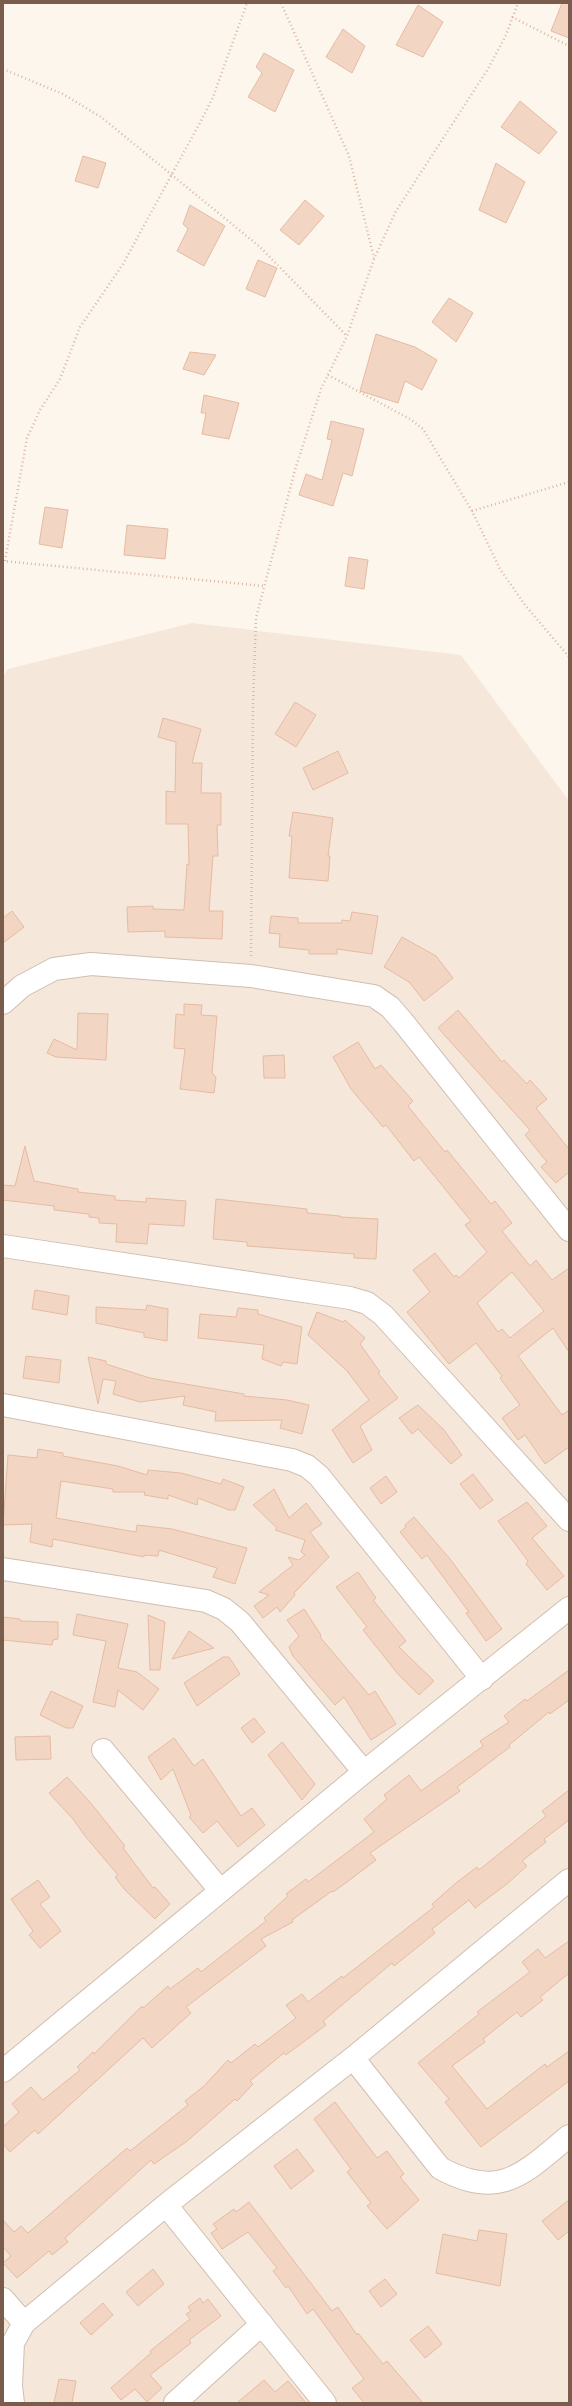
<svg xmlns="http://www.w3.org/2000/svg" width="572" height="2406" viewBox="0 0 572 2406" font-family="Helvetica,sans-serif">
	<rect width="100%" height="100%" fill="#fdf6ec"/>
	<path fill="#f5e8da" d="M 192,623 L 461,655 L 569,801 L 569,2403 L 3,2403 L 3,676 L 8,669 Z"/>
	<path fill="#f3d5c3" stroke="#e6bba3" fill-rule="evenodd" d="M 562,3 L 569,3 L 569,38 L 551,31 Z
		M 418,5 L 443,22 L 423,57 L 396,45 Z
		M 343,29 L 365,46 L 352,73 L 326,57 Z
		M 264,53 L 294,70 L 275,112 L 248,97 L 262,73 L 256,67 Z
		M 520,101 L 557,132 L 539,154 L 501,127 Z
		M 83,156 L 106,163 L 98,188 L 75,181 Z
		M 496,163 L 525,182 L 506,223 L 479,210 Z
		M 305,200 L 324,216 L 299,245 L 280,230 Z
		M 190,205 L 225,226 L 204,266 L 177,251 L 188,229 L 183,224 Z
		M 258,260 L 277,268 L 265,297 L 246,289 Z
		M 449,298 L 473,313 L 456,342 L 432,322 Z
		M 376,334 L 415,347 L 437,360 L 422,390 L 405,381 L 398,403 L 360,391 Z
		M 190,352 L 216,355 L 204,375 L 183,369 Z
		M 204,395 L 239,403 L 229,439 L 202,434 L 206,413 L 201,413 Z
		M 331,421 L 364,429 L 352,476 L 343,473 L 333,506 L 299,495 L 306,474 L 322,480 L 332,440 L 327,439 Z
		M 45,507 L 68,510 L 62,548 L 39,544 Z
		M 127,525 L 168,529 L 165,559 L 124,555 Z
		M 349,557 L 368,560 L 364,589 L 345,586 Z
		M 295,702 L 316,715 L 296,747 L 275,734 Z
		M 163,718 L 201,729 L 192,763 L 202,763 L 201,793 L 221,793 L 221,825 L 217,825 L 218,856 L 213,856 L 209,911 L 223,911 L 222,939 L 165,937 L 165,931 L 128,932 L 127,907 L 153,906 L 153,909 L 184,910 L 187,864 L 189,865 L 188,824 L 166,824 L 166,791 L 175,792 L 176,742 L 158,737 Z
		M 338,751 L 348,773 L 313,790 L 303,768 Z
		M 293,812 L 333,818 L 328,856 L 330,856 L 328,881 L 289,878 L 292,836 L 289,836 Z
		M 12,911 L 24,927 L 3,943 L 3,918 Z
		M 352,912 L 378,916 L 372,954 L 337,949 L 337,954 L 309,954 L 309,950 L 279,947 L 280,934 L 269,933 L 271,916 L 298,918 L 298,923 L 342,923 L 342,920 L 350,921 Z
		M 402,937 L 436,956 L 453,978 L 424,1001 L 409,982 L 384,967 Z
		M 184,1004 L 202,1005 L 201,1015 L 217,1016 L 212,1073 L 216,1077 L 214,1093 L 180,1089 L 185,1049 L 174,1048 L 176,1014 L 184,1015 Z
		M 458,1010 L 502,1062 L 504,1060 L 527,1084 L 530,1080 L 547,1099 L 536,1108 L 569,1149 L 569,1172 L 556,1183 L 541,1167 L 547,1162 L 525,1135 L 530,1130 L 438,1028 Z
		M 78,1013 L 108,1014 L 106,1060 L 56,1057 L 47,1053 L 54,1039 L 77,1050 Z
		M 358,1042 L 375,1069 L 381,1065 L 413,1101 L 408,1106 L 445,1152 L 447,1150 L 491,1204 L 495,1201 L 512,1223 L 502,1231 L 530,1266 L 536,1260 L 552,1280 L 569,1268 L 569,1352 L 553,1328 L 518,1356 L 562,1415 L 569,1410 L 569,1447 L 545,1464 L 525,1435 L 518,1440 L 502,1418 L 520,1405 L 500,1378 L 502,1376 L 476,1343 L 449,1364 L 407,1312 L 430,1292 L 413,1270 L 435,1253 L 454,1277 L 456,1275 L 459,1278 L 487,1252 L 465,1225 L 471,1221 L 419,1157 L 414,1161 L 386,1125 L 383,1127 L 351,1089 L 333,1057 ZM 512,1272 L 544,1311 L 510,1338 L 502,1329 L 498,1332 L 477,1303 Z
		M 284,1055 L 285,1078 L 264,1078 L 263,1056 Z
		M 25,1146 L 34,1181 L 78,1189 L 78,1192 L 115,1196 L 115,1200 L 146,1202 L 146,1198 L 186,1201 L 184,1226 L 149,1224 L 147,1244 L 116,1242 L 117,1224 L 99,1223 L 99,1218 L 89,1217 L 89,1214 L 54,1210 L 54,1206 L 3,1200 L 3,1185 L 15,1186 Z
		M 216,1199 L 307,1209 L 307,1213 L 340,1216 L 340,1217 L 378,1219 L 376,1259 L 354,1258 L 354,1254 L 247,1246 L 247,1242 L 213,1239 Z
		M 35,1290 L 69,1296 L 67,1315 L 32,1309 Z
		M 147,1305 L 168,1309 L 167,1341 L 144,1337 L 144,1333 L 96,1323 L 96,1307 L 146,1310 Z
		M 238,1308 L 258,1310 L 258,1314 L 302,1327 L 297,1364 L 283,1362 L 281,1366 L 262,1359 L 264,1345 L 198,1338 L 200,1314 L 236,1317 Z
		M 317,1312 L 343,1322 L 345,1320 L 365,1338 L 360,1344 L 380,1372 L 378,1373 L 398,1398 L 360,1426 L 372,1450 L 353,1463 L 332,1430 L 369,1400 L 347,1371 L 308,1335 Z
		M 26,1356 L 61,1360 L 59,1383 L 23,1378 Z
		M 88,1357 L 106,1361 L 106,1364 L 150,1378 L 244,1394 L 244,1396 L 287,1400 L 309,1405 L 302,1434 L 280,1428 L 282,1420 L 215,1421 L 216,1412 L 183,1405 L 185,1396 L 140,1402 L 113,1394 L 116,1381 L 103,1379 L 98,1404 Z
		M 418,1405 L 444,1430 L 462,1455 L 451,1464 L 418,1429 L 412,1434 L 399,1418 Z
		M 38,1449 L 63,1453 L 63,1456 L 118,1466 L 147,1475 L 148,1470 L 181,1473 L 221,1484 L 223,1479 L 244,1487 L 235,1510 L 229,1510 L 198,1498 L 197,1505 L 168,1495 L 168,1499 L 144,1495 L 145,1492 L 113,1492 L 113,1489 L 61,1481 L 56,1518 L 136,1532 L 137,1525 L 172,1529 L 247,1548 L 235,1584 L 213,1577 L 217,1568 L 159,1550 L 158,1556 L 144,1555 L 144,1557 L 53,1539 L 52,1547 L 30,1542 L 32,1524 L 3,1525 L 8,1455 L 37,1458 Z
		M 473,1474 L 493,1500 L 480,1509 L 460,1484 Z
		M 386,1476 L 397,1492 L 381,1504 L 370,1488 Z
		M 274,1489 L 289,1518 L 306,1503 L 322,1524 L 310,1532 L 329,1557 L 294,1593 L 295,1595 L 280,1612 L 277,1607 L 263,1618 L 254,1606 L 269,1595 L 259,1592 L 293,1565 L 288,1557 L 299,1560 L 305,1555 L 301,1552 L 305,1540 L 275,1530 L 277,1528 L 253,1505 Z
		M 527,1502 L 547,1526 L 532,1538 L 564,1576 L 547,1590 L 526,1564 L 528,1561 L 498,1521 Z
		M 414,1517 L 450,1559 L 502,1629 L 486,1641 L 466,1613 L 469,1612 L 427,1555 L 422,1559 L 400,1532 L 406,1527 L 405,1525 Z
		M 358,1572 L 376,1598 L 373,1600 L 406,1641 L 399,1647 L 434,1681 L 419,1695 L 398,1674 L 363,1630 L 367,1627 L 336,1587 Z
		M 304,1609 L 321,1635 L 320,1637 L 369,1695 L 375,1691 L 396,1724 L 371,1740 L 344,1697 L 335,1705 L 293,1656 L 289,1647 L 299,1636 L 287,1620 Z
		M 77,1614 L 128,1624 L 118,1668 L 137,1672 L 159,1689 L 143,1710 L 118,1690 L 115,1707 L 93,1702 L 106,1641 L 73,1635 Z
		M 148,1615 L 165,1622 L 160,1670 L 150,1670 Z
		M 3,1617 L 20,1619 L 20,1621 L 58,1622 L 58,1639 L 53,1640 L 52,1645 L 3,1640 Z
		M 189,1631 L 214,1648 L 172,1659 Z
		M 223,1657 L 229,1657 L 240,1674 L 197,1706 L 184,1683 Z
		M 569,1670 L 569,1700 L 550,1714 L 549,1712 L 509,1745 L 510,1747 L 457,1787 L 460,1791 L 370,1853 L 376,1860 L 351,1879 L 333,1892 L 332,1891 L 292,1920 L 293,1922 L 261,1939 L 266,1946 L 186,2007 L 191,2013 L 152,2048 L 143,2038 L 38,2134 L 35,2130 L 10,2152 L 3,2144 L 3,2127 L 19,2112 L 12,2104 L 31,2087 L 43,2100 L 80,2070 L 77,2067 L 93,2052 L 94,2054 L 142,2006 L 143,2008 L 168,1986 L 170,1989 L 198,1968 L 201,1972 L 266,1921 L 264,1918 L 288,1896 L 286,1894 L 306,1879 L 308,1882 L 374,1832 L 364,1819 L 387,1799 L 384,1795 L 409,1775 L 421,1791 L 483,1746 L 480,1741 L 509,1722 L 504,1716 L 525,1699 L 527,1701 Z
		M 51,1691 L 83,1706 L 73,1728 L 66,1728 L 40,1715 Z
		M 254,1718 L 265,1732 L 252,1743 L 241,1728 Z
		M 50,1736 L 51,1759 L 16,1760 L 15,1737 Z
		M 174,1738 L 194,1766 L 203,1759 L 241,1816 L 252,1808 L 265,1825 L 238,1847 L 217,1821 L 203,1833 L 189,1817 L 191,1815 L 173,1769 L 161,1780 L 148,1757 Z
		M 282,1742 L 315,1784 L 302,1800 L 268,1755 Z
		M 67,1777 L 90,1802 L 125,1846 L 123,1848 L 153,1888 L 155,1887 L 170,1904 L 155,1919 L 125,1890 L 115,1877 L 118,1875 L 85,1836 L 73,1819 L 49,1793 Z
		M 569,1790 L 569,1820 L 544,1839 L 546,1842 L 522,1861 L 527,1866 L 508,1883 L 475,1908 L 469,1900 L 432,1929 L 435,1933 L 394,1966 L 392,1963 L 323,2021 L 326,2025 L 286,2055 L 284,2053 L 250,2081 L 253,2084 L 237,2101 L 235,2099 L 186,2142 L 154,2164 L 151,2160 L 65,2238 L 68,2242 L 52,2255 L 49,2251 L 17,2278 L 3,2263 L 11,2256 L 3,2247 L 3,2220 L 14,2232 L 21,2226 L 28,2233 L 127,2148 L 130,2151 L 188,2105 L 185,2101 L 204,2086 L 228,2060 L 231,2063 L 255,2044 L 258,2047 L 296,2018 L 286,2005 L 302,1994 L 308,2002 L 342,1976 L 343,1978 L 434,1907 L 432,1904 L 456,1883 L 477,1867 L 479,1870 L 546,1816 L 542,1811 Z
		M 38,1880 L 50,1897 L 40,1904 L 61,1931 L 40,1948 L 29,1935 L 33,1931 L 11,1899 Z
		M 569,1941 L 569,1973 L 540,1997 L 543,2000 L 521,2017 L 517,2012 L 483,2039 L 485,2042 L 452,2066 L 487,2109 L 545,2064 L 547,2067 L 569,2051 L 569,2081 L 481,2147 L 445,2102 L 449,2099 L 418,2063 L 479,2014 L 477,2012 L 530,1972 L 522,1962 L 538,1949 L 545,1958 Z
		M 335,2102 L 377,2158 L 387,2151 L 404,2174 L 400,2177 L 419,2200 L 387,2229 L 367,2206 L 371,2203 L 347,2172 L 351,2169 L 314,2119 Z
		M 297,2149 L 314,2171 L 291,2189 L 274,2166 Z
		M 569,2200 L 569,2231 L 558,2240 L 542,2221 Z
		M 249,2202 L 332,2311 L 338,2307 L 357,2335 L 358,2333 L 383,2364 L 387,2361 L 423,2403 L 364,2403 L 352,2388 L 364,2379 L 313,2309 L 307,2314 L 288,2286 L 286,2288 L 273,2271 L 277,2268 L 248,2232 L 222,2249 L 211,2233 L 217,2229 L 213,2224 L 234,2209 L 236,2212 Z
		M 479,2230 L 507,2234 L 500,2286 L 436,2273 L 443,2234 L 477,2241 Z
		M 153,2269 L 164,2284 L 138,2306 L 126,2292 Z
		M 385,2279 L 397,2294 L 381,2307 L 369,2291 Z
		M 200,2298 L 203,2303 L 208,2299 L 221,2316 L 189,2340 L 191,2343 L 150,2375 L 162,2388 L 147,2402 L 135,2389 L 121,2400 L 111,2388 L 151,2353 L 150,2351 L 190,2319 L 186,2314 L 191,2311 L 188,2307 Z
		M 103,2303 L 113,2315 L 91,2335 L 80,2323 Z
		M 428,2326 L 442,2344 L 425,2358 L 410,2340 Z
		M 59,2379 L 76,2381 L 72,2403 L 54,2403 Z
		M 264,2380 L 275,2392 L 288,2381 L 306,2403 L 237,2403 Z"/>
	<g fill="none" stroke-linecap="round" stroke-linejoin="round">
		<g stroke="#d1beb0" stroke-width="24">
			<path id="minor" d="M 3,1003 L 22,986 L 54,969 L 91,964 L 251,976 L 374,996 L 390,1007 L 403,1022 L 569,1230
				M 3,1246 L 350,1298 L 367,1303 L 383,1315 L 569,1520
				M 3,1405 L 292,1460 L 307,1466 L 319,1476 L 482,1679
				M 3,1569 L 206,1601 L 224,1609 L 240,1622 L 364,1772
				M 103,1750 L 220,1890
				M 353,2058 L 440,2168 C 500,2201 523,2174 569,2136
				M 3,2071 L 364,1772 L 569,1608
				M 166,2205 L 325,2403
				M 3,2299 L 24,2323
				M 13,2403 L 11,2386 L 13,2343 L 24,2323 L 166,2205 L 353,2058 L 569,1880
				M 175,2403 L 262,2324"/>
		</g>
		<path stroke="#d9b8a5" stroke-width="2.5" stroke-dasharray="1 3" stroke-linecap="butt" d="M 281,3 L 349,156 L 374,258
			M 512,17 L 569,46
			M 3,69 L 63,94 L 101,117 L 260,247 L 347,336
			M 328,375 L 410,419 L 423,429 L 472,511 L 500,569 L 525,605 L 569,657
			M 472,511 L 569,482
			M 3,561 L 264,586
			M 5,561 L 27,438 L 40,410 L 60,379 L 80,327 L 123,264 L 202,119 L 213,97 L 247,3
			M 251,956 L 253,703 L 256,618 L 295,470 L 321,389 L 347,336 L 374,259 L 396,211 L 488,69 L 506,35 L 518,3"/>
		<use href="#minor" stroke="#fff" stroke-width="22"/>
	</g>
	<rect width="572" height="2406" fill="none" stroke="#7a5c4d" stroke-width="8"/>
</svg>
